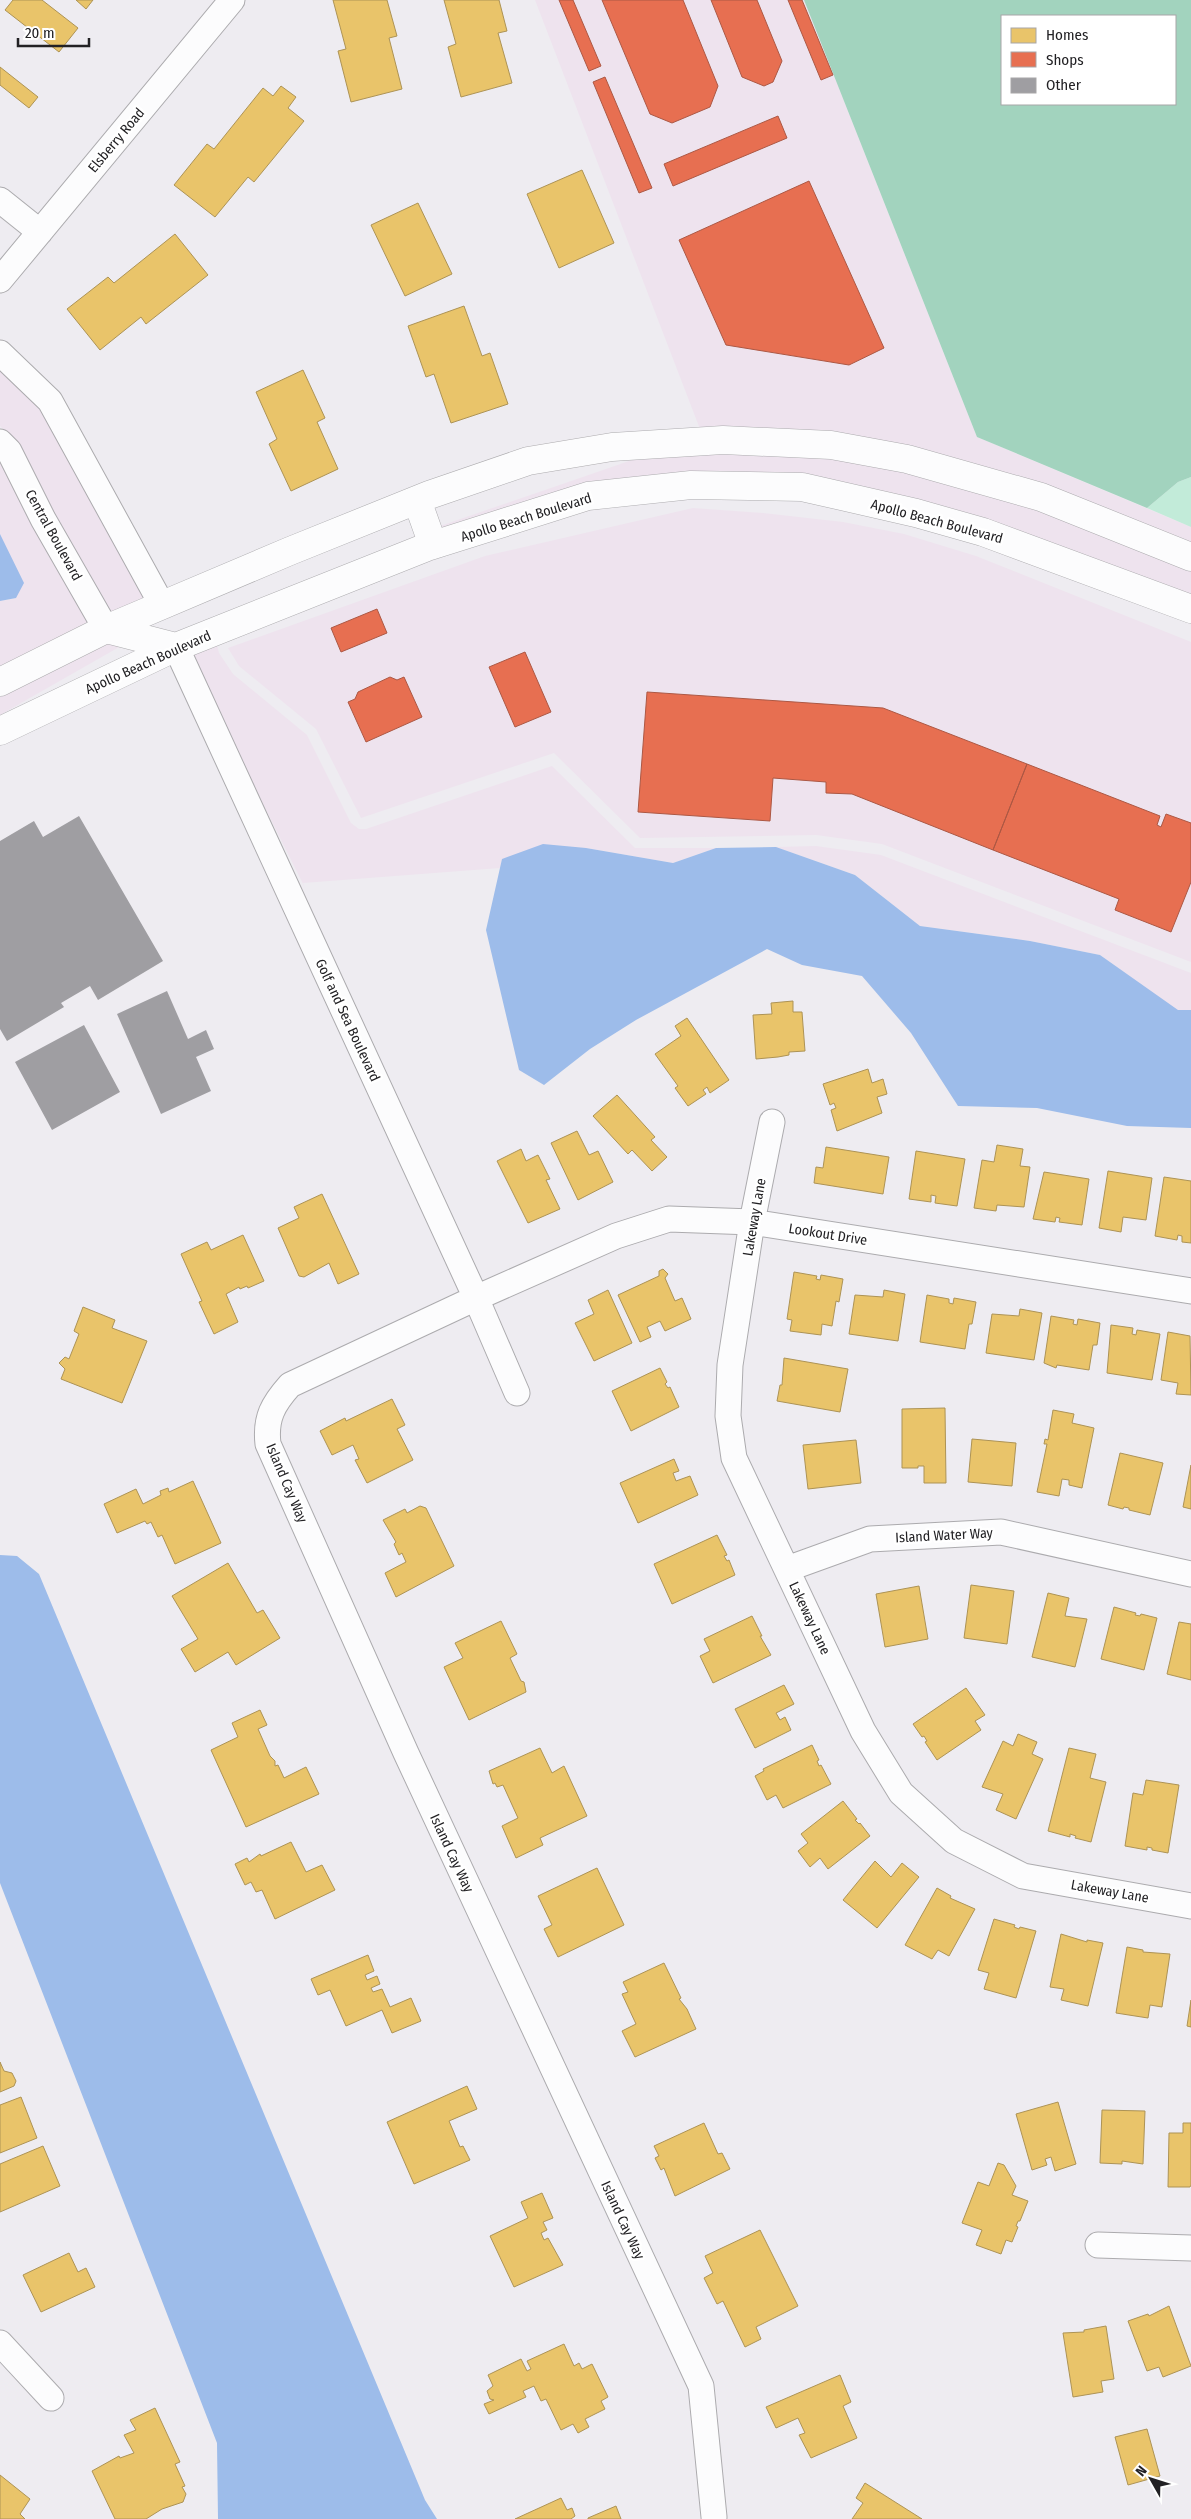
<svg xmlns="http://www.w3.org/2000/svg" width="1191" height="2519" viewBox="0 0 1191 2519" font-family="'Fira Sans Condensed',sans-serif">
	<rect width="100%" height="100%" fill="#eeecf1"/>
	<path fill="#eee3ee" d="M 535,0 L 804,0 L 977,437 L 1191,527 L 1191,543 L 1044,485 L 700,429 Z
		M 0,369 L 40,408 L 144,598 L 111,612 L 55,514 L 21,446 L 0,426 Z
		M 724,453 L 831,458 L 906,472 L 1038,509 L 1191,570 L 1191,595 L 987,520 L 804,475 L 441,529 L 440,526 L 635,459 Z
		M 0,461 L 31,524 L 88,623 L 0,667 L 0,601 L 16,598 L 0,534 Z
		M 693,508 L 763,513 L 843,522 L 904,534 L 976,556 L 1191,642 L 1191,962 L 882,844 L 816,835 L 640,838 L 554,753 L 361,818 L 316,729 L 239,666 L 228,648 L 485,556 Z
		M 109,643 L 121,646 L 0,715 L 0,697 Z
		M 217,645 L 219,653 L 233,674 L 307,735 L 351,823 L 359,829 L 366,829 L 552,766 L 635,848 L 716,848 L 673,863 L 586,848 L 502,859 L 500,868 L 303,883 L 305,888 L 254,786 L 193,655 Z
		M 816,846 L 881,855 L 1191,973 L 1191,1010 L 1178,1011 L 1100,955 L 1030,941 L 920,926 L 855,875 L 776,847 Z"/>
	<path fill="#c2ebd9" d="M 1191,477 L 1191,527 L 1147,508 L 1178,482 Z"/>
	<path fill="#a2d3be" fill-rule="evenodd" d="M 804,0 L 1191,0 L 1191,477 L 1178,482 L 1147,508 L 977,437 ZM 1002,16 L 1175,16 L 1175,104 L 1002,104 Z"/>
	<path fill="#9dbcea" d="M 0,534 L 24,583 L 16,598 L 0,601 Z
		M 543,844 L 586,848 L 673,863 L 716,848 L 776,847 L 855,875 L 920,926 L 1030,941 L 1100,955 L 1178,1010 L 1191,1010 L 1191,1128 L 1127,1126 L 1037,1108 L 958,1106 L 911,1033 L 862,976 L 802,965 L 767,949 L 636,1020 L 590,1049 L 544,1085 L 519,1070 L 486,930 L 502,859 Z
		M 0,1555 L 17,1556 L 39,1574 L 425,2500 L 437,2519 L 218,2519 L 217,2443 L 0,1883 Z"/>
	<path fill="#e9c46a" stroke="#ad9355" d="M 13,0 L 42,0 L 78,28 L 59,52 L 5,10 Z
		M 76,0 L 93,0 L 86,9 Z
		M 333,0 L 387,0 L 397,36 L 389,38 L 402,89 L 351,102 L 338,51 L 346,49 Z
		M 444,0 L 499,0 L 507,31 L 498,33 L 512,83 L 461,97 L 448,47 L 456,44 Z
		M 0,67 L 38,97 L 29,108 L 0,85 Z
		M 281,86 L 296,97 L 288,108 L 304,121 L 254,182 L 248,177 L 215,217 L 174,185 L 207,144 L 214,149 L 263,88 L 273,96 Z
		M 582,170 L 614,243 L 559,268 L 527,194 Z
		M 418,203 L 452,274 L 405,296 L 371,225 Z
		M 175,234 L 208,275 L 146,324 L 141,317 L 100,350 L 67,309 L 108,277 L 114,283 Z
		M 464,306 L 482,356 L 490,353 L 508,404 L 451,423 L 434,374 L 426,377 L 408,326 Z
		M 303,370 L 325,418 L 317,422 L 338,469 L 291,491 L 269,444 L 277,439 L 256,392 Z
		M 793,1001 L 793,1012 L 802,1012 L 805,1051 L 789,1052 L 789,1055 L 778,1057 L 756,1059 L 753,1015 L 772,1014 L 771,1003 Z
		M 687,1018 L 729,1080 L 710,1093 L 707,1087 L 703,1090 L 706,1094 L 688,1106 L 675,1088 L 678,1086 L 655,1054 L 681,1036 L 675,1026 Z
		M 868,1069 L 872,1083 L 883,1079 L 887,1094 L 877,1097 L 882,1113 L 837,1131 L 831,1110 L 836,1108 L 834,1103 L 830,1105 L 823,1084 Z
		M 617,1095 L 655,1137 L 651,1140 L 667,1157 L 652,1171 L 632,1150 L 628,1154 L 593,1116 Z
		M 577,1131 L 589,1155 L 598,1151 L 613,1182 L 578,1200 L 551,1143 Z
		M 997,1145 L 1023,1149 L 1020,1166 L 1030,1167 L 1024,1207 L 997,1205 L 996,1211 L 974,1208 L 982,1160 L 994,1162 Z
		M 826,1147 L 889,1157 L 883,1194 L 814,1183 L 816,1167 L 823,1168 Z
		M 521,1149 L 526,1161 L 538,1155 L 550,1179 L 546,1180 L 560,1209 L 528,1223 L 497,1161 Z
		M 916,1151 L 965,1159 L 957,1206 L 935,1203 L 936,1196 L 931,1195 L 931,1202 L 909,1199 Z
		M 1108,1171 L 1152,1178 L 1146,1220 L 1123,1217 L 1121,1232 L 1099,1228 Z
		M 1044,1172 L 1089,1179 L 1082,1225 L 1059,1222 L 1060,1218 L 1056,1217 L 1055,1222 L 1033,1219 Z
		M 1164,1177 L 1191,1181 L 1191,1243 L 1182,1242 L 1182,1236 L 1178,1235 L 1177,1240 L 1155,1236 Z
		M 322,1194 L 359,1274 L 338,1284 L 329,1263 L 304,1277 L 299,1276 L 278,1228 L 299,1218 L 294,1207 Z
		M 243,1235 L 264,1281 L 248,1288 L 247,1286 L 240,1289 L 239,1287 L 226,1294 L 238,1322 L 214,1334 L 199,1302 L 202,1301 L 181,1254 L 207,1242 L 211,1250 Z
		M 663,1269 L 668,1274 L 665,1278 L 675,1301 L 682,1298 L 691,1319 L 665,1331 L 660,1321 L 647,1327 L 651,1337 L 640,1342 L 618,1295 L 659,1276 L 659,1271 Z
		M 794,1272 L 817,1276 L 816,1279 L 820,1280 L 821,1275 L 843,1279 L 839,1302 L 836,1301 L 832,1326 L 822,1324 L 821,1335 L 790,1331 L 792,1320 L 787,1319 Z
		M 608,1290 L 632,1343 L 594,1361 L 575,1323 L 594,1314 L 588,1300 Z
		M 884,1290 L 905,1294 L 898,1341 L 849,1334 L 855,1295 L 883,1297 Z
		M 927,1295 L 949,1299 L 949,1303 L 953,1304 L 954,1298 L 976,1302 L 972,1324 L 969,1324 L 965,1349 L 920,1342 Z
		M 83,1307 L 115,1320 L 112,1328 L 147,1341 L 122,1403 L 61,1379 L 65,1369 L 59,1363 L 65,1357 L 69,1359 L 79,1334 L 74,1331 Z
		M 1020,1309 L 1042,1313 L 1034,1360 L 986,1353 L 992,1314 L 1019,1316 Z
		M 1051,1316 L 1074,1320 L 1073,1324 L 1077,1325 L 1078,1319 L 1100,1323 L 1097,1345 L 1093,1345 L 1089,1370 L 1057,1365 L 1056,1368 L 1044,1363 Z
		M 1111,1325 L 1133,1328 L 1132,1334 L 1136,1335 L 1137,1330 L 1160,1334 L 1152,1380 L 1107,1373 Z
		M 1168,1332 L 1190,1336 L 1191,1395 L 1176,1394 L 1178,1383 L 1161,1380 Z
		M 784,1358 L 848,1369 L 840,1412 L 777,1401 L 780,1385 L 782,1385 Z
		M 660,1368 L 667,1382 L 665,1384 L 668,1388 L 670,1387 L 679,1407 L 631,1431 L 612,1391 Z
		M 392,1399 L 405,1425 L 397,1429 L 413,1460 L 367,1483 L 355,1460 L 359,1459 L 353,1445 L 332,1455 L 320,1431 L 345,1418 L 346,1421 Z
		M 945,1408 L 946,1483 L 924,1483 L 924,1466 L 918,1466 L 918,1468 L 902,1468 L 902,1409 Z
		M 1053,1410 L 1074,1414 L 1072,1423 L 1094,1428 L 1082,1488 L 1069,1485 L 1069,1480 L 1062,1479 L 1059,1496 L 1037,1492 L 1047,1444 L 1044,1444 L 1045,1439 L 1048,1440 Z
		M 972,1439 L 1016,1443 L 1012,1486 L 968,1482 Z
		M 856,1440 L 861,1483 L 808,1489 L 803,1445 Z
		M 1120,1453 L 1163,1463 L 1150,1515 L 1129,1510 L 1129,1508 L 1124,1507 L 1123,1509 L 1108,1505 Z
		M 674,1459 L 679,1471 L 673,1473 L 676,1481 L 690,1476 L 698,1495 L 638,1523 L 620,1483 Z
		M 1191,1465 L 1191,1509 L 1183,1507 Z
		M 193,1481 L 221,1543 L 175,1564 L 162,1535 L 158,1537 L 151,1522 L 147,1524 L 145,1521 L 117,1533 L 104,1504 L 136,1489 L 143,1504 L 161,1495 L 160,1491 L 168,1488 L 169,1492 Z
		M 420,1506 L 426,1508 L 454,1566 L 396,1597 L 385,1573 L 406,1562 L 402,1553 L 399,1555 L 394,1544 L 396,1542 L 383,1520 L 405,1509 L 407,1513 Z
		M 717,1535 L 727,1555 L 724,1556 L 727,1561 L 729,1560 L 735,1575 L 672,1604 L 654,1564 Z
		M 228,1563 L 257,1613 L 263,1610 L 280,1638 L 236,1665 L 228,1652 L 195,1672 L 181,1649 L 198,1639 L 172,1596 Z
		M 971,1585 L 1014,1591 L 1007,1644 L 964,1638 Z
		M 919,1586 L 928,1639 L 885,1647 L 876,1594 Z
		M 1048,1593 L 1069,1598 L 1065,1616 L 1087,1619 L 1075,1667 L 1032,1657 Z
		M 1114,1607 L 1136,1613 L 1135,1615 L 1140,1616 L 1141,1614 L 1157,1618 L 1144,1670 L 1101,1659 Z
		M 752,1616 L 762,1636 L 760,1636 L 771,1655 L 713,1683 L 700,1656 L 710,1651 L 704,1639 Z
		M 501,1621 L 517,1654 L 510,1658 L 521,1681 L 524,1682 L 526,1692 L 469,1720 L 444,1667 L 463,1658 L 455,1643 Z
		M 1179,1622 L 1191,1624 L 1191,1680 L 1167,1674 Z
		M 784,1685 L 794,1704 L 776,1713 L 780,1720 L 785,1717 L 791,1730 L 755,1748 L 735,1709 Z
		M 966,1688 L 985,1715 L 975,1721 L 981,1730 L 937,1760 L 925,1742 L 927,1741 L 924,1736 L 922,1737 L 913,1724 Z
		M 260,1710 L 267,1725 L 258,1729 L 270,1756 L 275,1761 L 275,1766 L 278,1765 L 284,1778 L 306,1767 L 319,1794 L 246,1827 L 211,1750 L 238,1737 L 232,1723 Z
		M 1018,1734 L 1037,1742 L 1032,1754 L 1043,1759 L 1016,1819 L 996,1810 L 1003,1794 L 982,1787 L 1003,1741 L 1013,1746 Z
		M 812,1745 L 819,1760 L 817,1761 L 819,1766 L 821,1765 L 831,1784 L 783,1808 L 776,1795 L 767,1800 L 755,1776 L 764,1771 L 763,1769 Z
		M 540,1748 L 552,1773 L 564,1766 L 587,1816 L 540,1838 L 543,1845 L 516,1858 L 502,1826 L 518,1818 L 503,1785 L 497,1787 L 495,1783 L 493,1784 L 489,1771 Z
		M 1069,1748 L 1096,1754 L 1090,1778 L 1106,1782 L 1091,1842 L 1075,1838 L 1076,1836 L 1070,1834 L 1070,1837 L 1048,1831 Z
		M 1146,1780 L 1179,1785 L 1168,1853 L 1152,1850 L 1152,1848 L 1147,1847 L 1147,1850 L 1125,1846 L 1133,1793 L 1143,1795 Z
		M 843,1801 L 857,1819 L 855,1820 L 859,1824 L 860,1823 L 870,1836 L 828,1869 L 820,1858 L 810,1867 L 798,1851 L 808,1843 L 801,1834 Z
		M 291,1842 L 306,1872 L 322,1865 L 335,1890 L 275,1919 L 262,1890 L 256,1892 L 251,1882 L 245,1885 L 235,1864 L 247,1858 L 249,1862 L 260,1854 L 261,1856 Z
		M 875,1861 L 891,1877 L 902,1863 L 919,1877 L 877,1928 L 843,1900 Z
		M 597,1868 L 624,1925 L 558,1957 L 544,1929 L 552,1925 L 538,1896 Z
		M 937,1888 L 951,1896 L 950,1898 L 975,1909 L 949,1956 L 938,1950 L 932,1959 L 905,1945 Z
		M 994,1919 L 1015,1925 L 1014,1927 L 1019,1929 L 1020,1927 L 1036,1931 L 1016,1998 L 984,1989 L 989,1973 L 978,1970 Z
		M 1061,1934 L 1087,1942 L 1087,1940 L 1103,1943 L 1088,2006 L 1061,2000 L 1064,1989 L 1050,1987 Z
		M 1127,1947 L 1143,1950 L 1143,1952 L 1170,1954 L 1162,2007 L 1150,2005 L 1148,2018 L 1116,2013 Z
		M 368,1955 L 374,1971 L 365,1975 L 367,1980 L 377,1976 L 380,1984 L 371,1988 L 373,1992 L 382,1989 L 390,2007 L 411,1998 L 421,2021 L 392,2033 L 382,2010 L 346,2026 L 330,1990 L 318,1995 L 311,1979 Z
		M 664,1963 L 681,1998 L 679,1999 L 687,2009 L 696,2029 L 635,2057 L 622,2031 L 636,2024 L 622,1994 L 628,1992 L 623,1982 Z
		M 1191,2000 L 1191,2027 L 1187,2026 Z
		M 0,2062 L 4,2071 L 12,2073 L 16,2081 L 14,2086 L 0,2092 Z
		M 467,2086 L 477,2109 L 449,2121 L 460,2147 L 463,2146 L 470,2160 L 414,2184 L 387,2122 Z
		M 21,2097 L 37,2138 L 0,2153 L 0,2105 Z
		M 1058,2102 L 1076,2164 L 1055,2171 L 1051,2157 L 1045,2159 L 1047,2165 L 1032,2170 L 1016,2114 Z
		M 1102,2110 L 1145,2111 L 1143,2164 L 1122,2161 L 1122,2164 L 1100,2163 Z
		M 704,2123 L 718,2154 L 722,2153 L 730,2169 L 675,2196 L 664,2168 L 661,2170 L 655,2158 L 659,2156 L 654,2146 Z
		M 1183,2123 L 1191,2123 L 1191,2185 L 1190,2187 L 1168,2187 L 1169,2133 L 1183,2133 Z
		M 43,2146 L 60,2186 L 0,2212 L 0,2164 Z
		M 998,2163 L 1004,2165 L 1016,2186 L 1012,2195 L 1028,2201 L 1020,2221 L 1018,2221 L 1016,2226 L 1018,2227 L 1012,2242 L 1006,2240 L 1001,2254 L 976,2245 L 982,2230 L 962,2223 L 978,2182 L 989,2186 Z
		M 542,2193 L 553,2218 L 543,2222 L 547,2230 L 541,2233 L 544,2240 L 548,2238 L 563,2265 L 514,2287 L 490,2236 L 528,2218 L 521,2202 Z
		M 760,2230 L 798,2306 L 756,2327 L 761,2339 L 745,2347 L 723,2301 L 717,2304 L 704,2278 L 713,2273 L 705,2256 Z
		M 69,2253 L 78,2272 L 86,2268 L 95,2287 L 41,2312 L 23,2275 Z
		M 1169,2306 L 1191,2366 L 1163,2377 L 1159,2367 L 1147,2371 L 1128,2321 L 1148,2314 L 1149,2316 Z
		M 1106,2326 L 1114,2379 L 1101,2381 L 1103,2392 L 1073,2397 L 1063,2333 L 1084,2332 L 1084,2330 Z
		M 564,2344 L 574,2366 L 579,2363 L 582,2369 L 592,2364 L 608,2397 L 601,2401 L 605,2409 L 585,2419 L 589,2427 L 578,2433 L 573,2424 L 561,2430 L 546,2399 L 541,2401 L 534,2386 L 523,2391 L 526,2397 L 489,2414 L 484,2404 L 494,2400 L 490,2399 L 487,2391 L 493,2386 L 488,2375 L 521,2359 L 527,2371 L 531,2369 L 527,2361 Z
		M 840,2375 L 851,2402 L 843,2406 L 857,2438 L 811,2458 L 799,2435 L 805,2433 L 798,2418 L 776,2428 L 766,2407 Z
		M 155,2408 L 180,2462 L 175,2464 L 185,2486 L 182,2487 L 186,2494 L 183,2502 L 162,2509 L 146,2519 L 115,2519 L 92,2471 L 119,2456 L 120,2458 L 134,2453 L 124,2435 L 136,2430 L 130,2420 Z
		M 1147,2429 L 1160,2476 L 1128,2485 L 1115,2437 Z
		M 0,2475 L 30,2499 L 20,2514 L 25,2519 L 0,2519 Z
		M 865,2483 L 922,2519 L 852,2519 L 863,2503 L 856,2498 Z
		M 561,2498 L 567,2510 L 572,2508 L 575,2516 L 571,2519 L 515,2519 Z
		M 616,2506 L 621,2519 L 588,2519 L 588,2518 Z"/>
	<path fill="#e76f51" stroke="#ac5844" d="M 559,0 L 573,0 L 601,66 L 589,71 Z
		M 602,0 L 683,0 L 718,86 L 710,107 L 672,123 L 650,114 Z
		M 711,0 L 757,0 L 782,61 L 773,82 L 764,86 L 742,77 Z
		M 788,0 L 802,0 L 833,75 L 821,80 Z
		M 605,77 L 652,188 L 639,193 L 593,82 Z
		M 778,116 L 787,138 L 673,186 L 664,164 Z
		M 809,181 L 884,348 L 849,365 L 726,345 L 679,240 Z
		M 377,609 L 387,633 L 341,652 L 331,628 Z
		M 525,652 L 551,712 L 515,727 L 489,667 Z
		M 390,677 L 397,680 L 404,677 L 422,717 L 366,742 L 348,702 L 355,699 L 358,692 Z
		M 647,692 L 883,708 L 1027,764 L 993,850 L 852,794 L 826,793 L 826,782 L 773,778 L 770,821 L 638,812 Z
		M 1027,764 L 1160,816 L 1157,825 L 1161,827 L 1166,814 L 1191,823 L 1191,882 L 1171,932 L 1115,910 L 1119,899 L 993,850 Z"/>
	<path fill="#9f9ea2" d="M 79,816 L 163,961 L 98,1000 L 90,986 L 61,1003 L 64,1007 L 7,1041 L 0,1029 L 0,841 L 34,821 L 43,837 Z
		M 167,991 L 188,1039 L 206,1030 L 214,1049 L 196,1057 L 211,1091 L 161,1114 L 117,1014 Z
		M 84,1025 L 120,1092 L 52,1130 L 15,1062 Z"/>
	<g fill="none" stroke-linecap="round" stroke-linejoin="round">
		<g stroke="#acabae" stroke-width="27">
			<path id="street" d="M 0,200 L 40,232
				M 0,280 L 232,0
				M 0,353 L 50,401 L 162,605
				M 0,442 L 9,451 L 43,519 L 106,629
				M 176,647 L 476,1298 L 517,1393
				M 772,1122 L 752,1222 L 730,1365 L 728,1416 L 734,1458 L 863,1731 L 901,1793 L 954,1841 L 1023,1876 L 1191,1906
				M 787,1569 L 870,1539 L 1001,1532 L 1191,1574
				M 1098,2245 L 1191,2248
				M 0,2343 L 51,2398
				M 714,2517 L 701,2386 L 406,1753 L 268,1444 C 265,1418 273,1404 290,1385 L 476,1298 L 616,1236 L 669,1219 L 752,1222 L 1191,1291"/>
		</g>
		<g stroke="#acabae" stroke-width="29">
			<path id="secondary" d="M 417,500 L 433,545
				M 106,629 L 176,647
				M 0,682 L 106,629 L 290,551 L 429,495 L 528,461 L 612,447 L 723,440 L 831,445 L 907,459 L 1041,497 L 1191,557
				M 0,731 L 176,647 L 427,547 L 588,496 L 691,485 L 802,487 L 916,513 L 983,532 L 1191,609"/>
		</g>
		<use href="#street" stroke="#fcfcfd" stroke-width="25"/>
		<use href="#secondary" stroke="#fcfcfd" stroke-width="28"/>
	</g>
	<g text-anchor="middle" stroke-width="5" stroke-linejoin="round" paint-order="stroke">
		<g font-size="14" fill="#222124" stroke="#fff">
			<text transform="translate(116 140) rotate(-50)" y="5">Elsberry Road</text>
			<text transform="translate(526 517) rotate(-17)" y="5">Apollo Beach Boulevard</text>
			<text transform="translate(937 521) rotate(15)" y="5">Apollo Beach Boulevard</text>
			<text transform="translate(54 535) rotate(61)" y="5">Central Boulevard</text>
			<text transform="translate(148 662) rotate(-24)" y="5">Apollo Beach Boulevard</text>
			<text transform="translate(348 1020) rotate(65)" y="5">Golf and Sea Boulevard</text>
			<text transform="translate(754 1217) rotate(-80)" y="5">Lakeway Lane</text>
			<text transform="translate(828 1234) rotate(9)" y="5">Lookout Drive</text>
			<text transform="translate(287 1483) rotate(67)" y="5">Island Cay Way</text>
			<text transform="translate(944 1535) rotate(-3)" y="5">Island Water Way</text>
			<text transform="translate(810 1618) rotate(65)" y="5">Lakeway Lane</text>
			<text transform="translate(452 1853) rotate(65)" y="5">Island Cay Way</text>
			<text transform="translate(1110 1891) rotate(10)" y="5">Lakeway Lane</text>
			<text transform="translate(623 2220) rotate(65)" y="5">Island Cay Way</text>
		</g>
	</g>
	<rect x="1001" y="15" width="175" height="90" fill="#ffffff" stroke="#a7a6a7"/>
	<rect x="1011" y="28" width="25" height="15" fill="#e9c46a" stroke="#a7a6a7"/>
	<text x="1046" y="40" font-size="15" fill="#222124">Homes</text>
	<rect x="1011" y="52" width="25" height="15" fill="#e76f51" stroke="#a7a6a7"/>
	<text x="1046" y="65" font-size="15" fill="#222124">Shops</text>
	<rect x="1011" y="78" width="25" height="15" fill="#9f9ea2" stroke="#a7a6a7"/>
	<text x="1046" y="90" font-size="15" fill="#222124">Other</text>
	<g transform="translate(1151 2479) rotate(309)" stroke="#ffffff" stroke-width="4" paint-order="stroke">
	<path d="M0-4L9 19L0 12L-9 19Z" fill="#222124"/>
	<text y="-8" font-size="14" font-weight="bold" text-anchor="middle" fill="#222124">N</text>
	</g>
	<path d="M18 38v8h71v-8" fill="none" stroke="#222124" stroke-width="2.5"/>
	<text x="25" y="38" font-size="15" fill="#222124" stroke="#ffffff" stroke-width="4" paint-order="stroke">20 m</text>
</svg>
